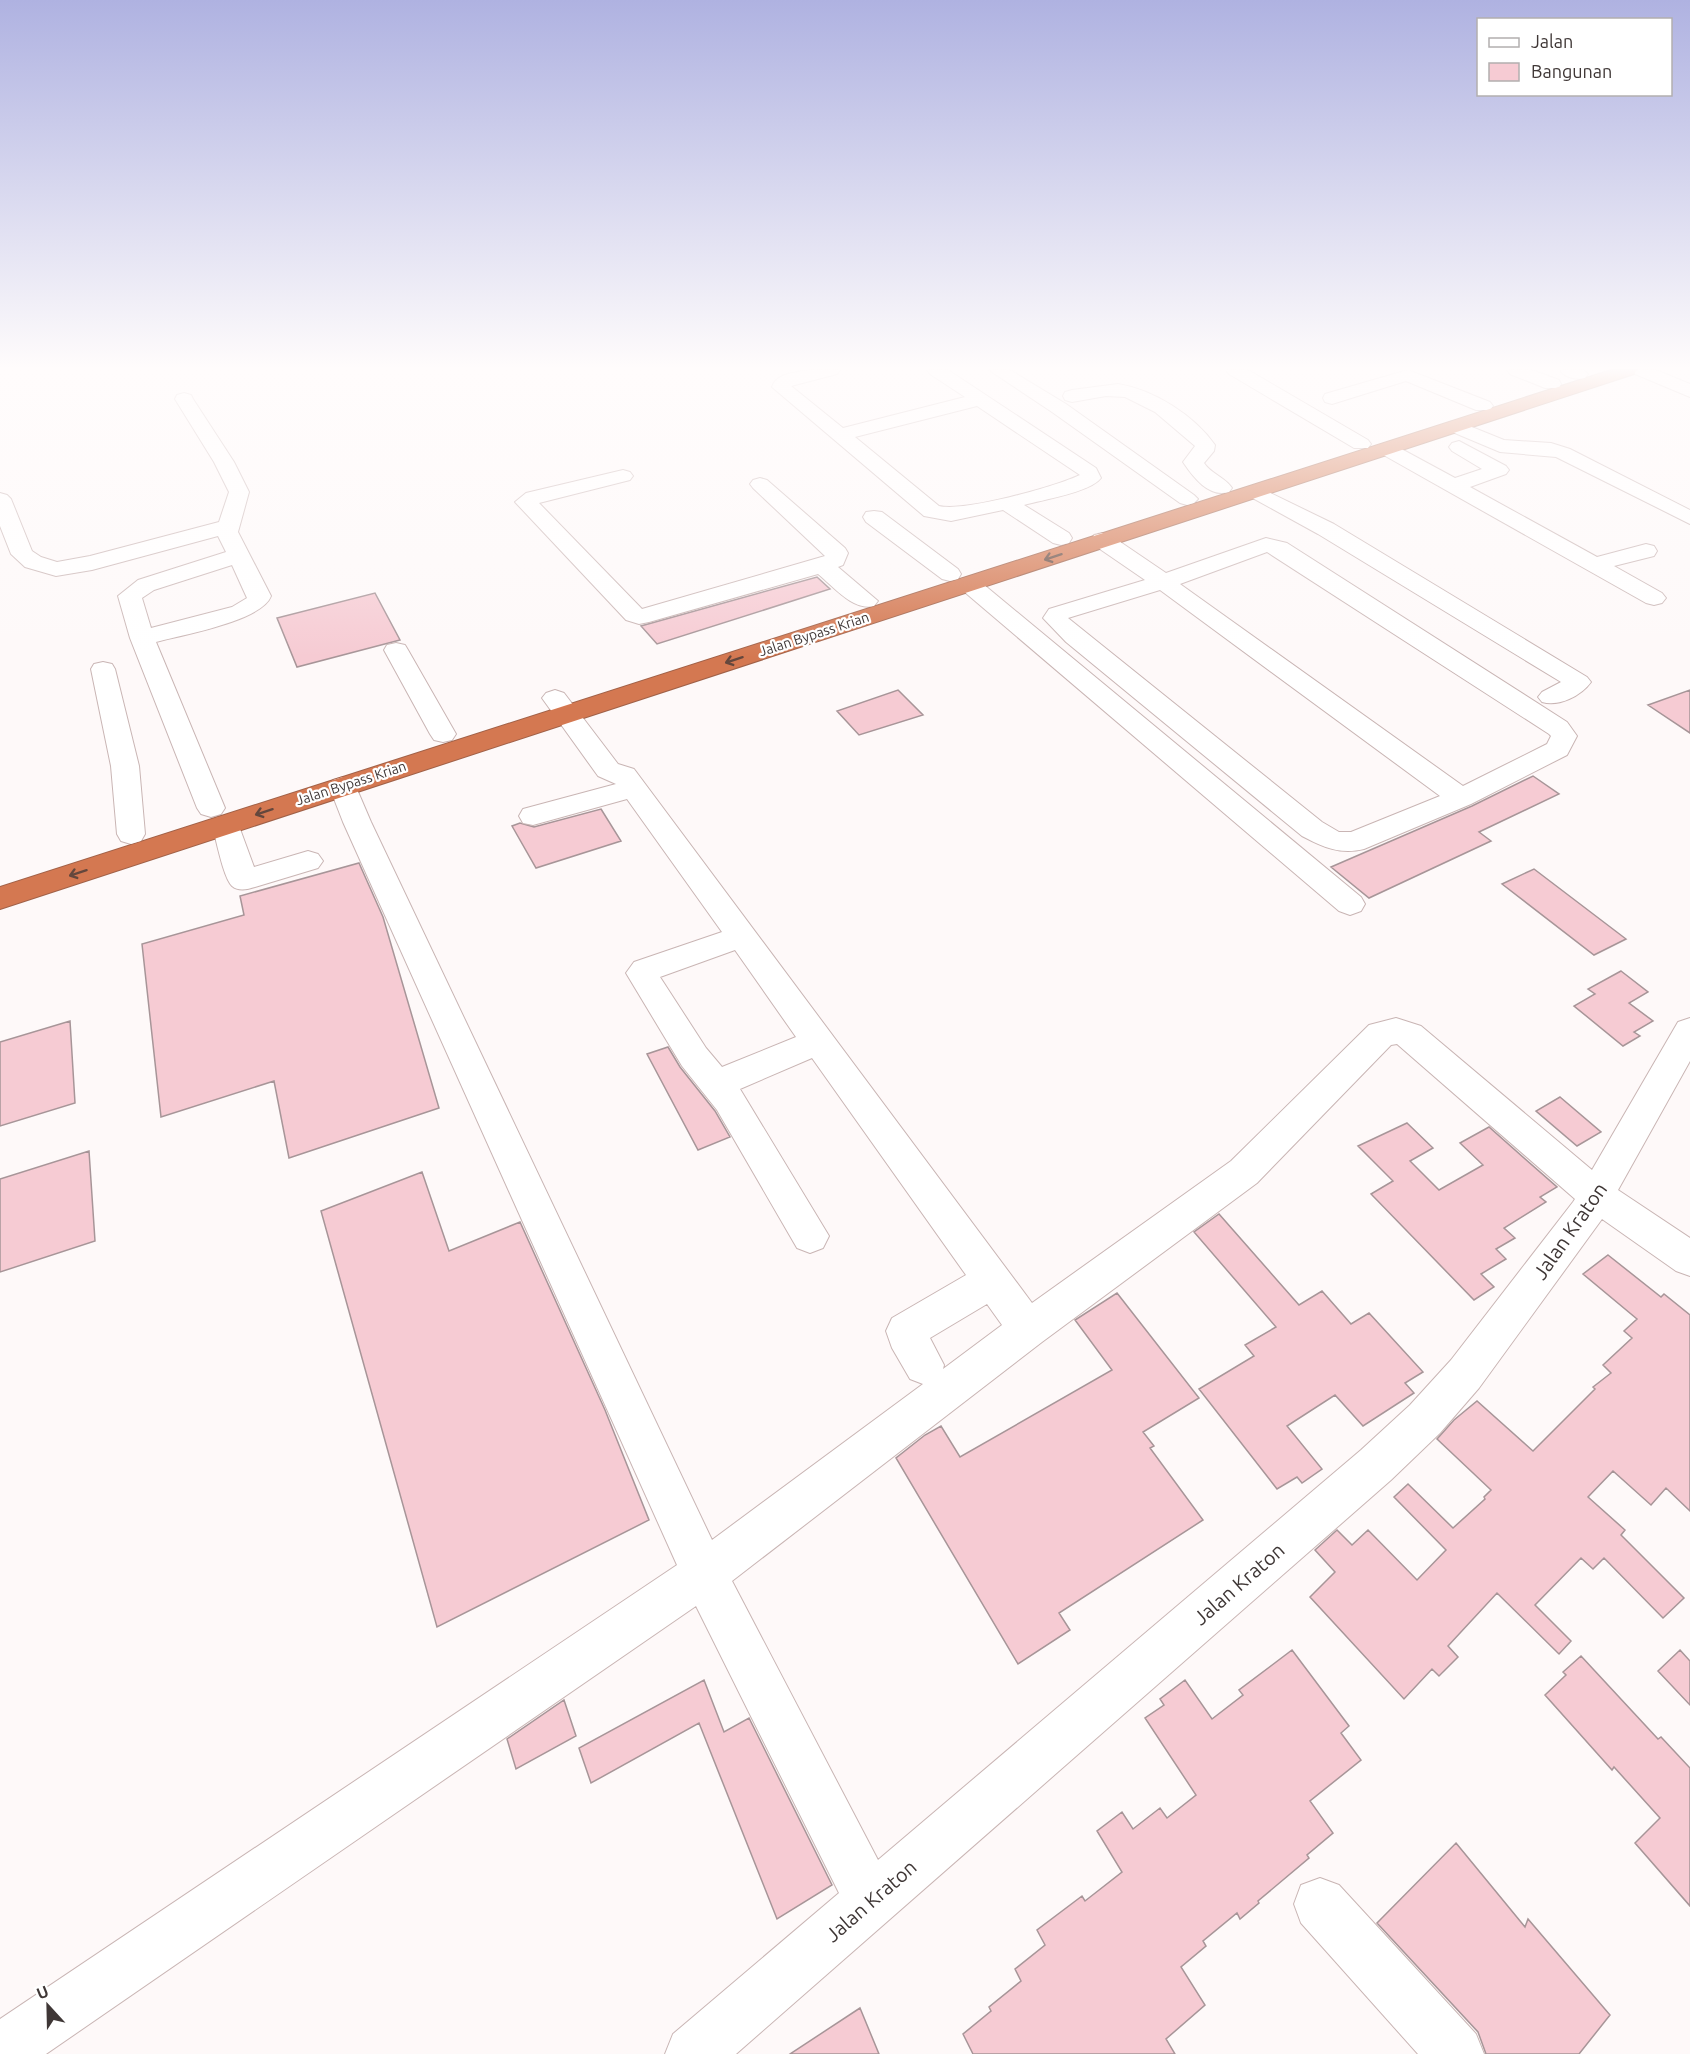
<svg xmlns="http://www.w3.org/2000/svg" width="1690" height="2054" viewBox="0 0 1690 2054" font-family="Ubuntu,sans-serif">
	<rect width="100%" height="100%" fill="#fef9f9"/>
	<path fill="#f6cbd3" stroke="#a79598" stroke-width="1.5" d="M 817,577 L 830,589 L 657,644 L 641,626 Z
		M 375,593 L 400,640 L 297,667 L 277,618 Z
		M 898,690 L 923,715 L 859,735 L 837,711 Z
		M 1690,690 L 1690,733 L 1648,705 Z
		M 1533,776 L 1559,794 L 1479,832 L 1491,841 L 1369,898 L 1331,867 L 1472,806 Z
		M 601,809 L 621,841 L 536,868 L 512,826 L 520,823 L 534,827 Z
		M 359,863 L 383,917 L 439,1108 L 289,1158 L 274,1081 L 161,1117 L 142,944 L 244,915 L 240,896 Z
		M 1534,869 L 1626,939 L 1594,955 L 1502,884 Z
		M 1621,971 L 1648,992 L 1629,1003 L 1653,1021 L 1634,1032 L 1640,1036 L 1623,1046 L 1574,1006 L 1595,994 L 1588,989 Z
		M 70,1021 L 75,1103 L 0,1126 L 0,1042 Z
		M 668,1047 L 680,1067 L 715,1111 L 730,1137 L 698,1150 L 647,1054 Z
		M 1560,1097 L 1601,1132 L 1577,1146 L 1536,1111 Z
		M 1407,1123 L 1433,1148 L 1410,1161 L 1439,1190 L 1483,1165 L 1460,1143 L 1489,1127 L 1557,1187 L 1540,1197 L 1546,1202 L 1504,1228 L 1515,1238 L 1496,1249 L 1506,1259 L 1481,1274 L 1494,1287 L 1474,1300 L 1371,1194 L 1393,1181 L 1358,1146 Z
		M 89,1151 L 95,1241 L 0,1272 L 0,1179 Z
		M 422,1172 L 449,1251 L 520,1222 L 605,1410 L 649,1520 L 437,1627 L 321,1211 Z
		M 1219,1214 L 1299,1305 L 1322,1291 L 1351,1324 L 1369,1313 L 1423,1372 L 1405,1383 L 1414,1393 L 1363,1426 L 1335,1395 L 1287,1426 L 1322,1469 L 1302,1483 L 1297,1477 L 1277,1489 L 1199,1389 L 1254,1356 L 1245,1345 L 1276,1327 L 1194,1232 Z
		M 1608,1255 L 1661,1297 L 1664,1294 L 1690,1315 L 1690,1511 L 1666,1488 L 1651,1505 L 1613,1471 L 1588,1497 L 1625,1530 L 1621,1535 L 1684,1598 L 1663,1618 L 1604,1558 L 1593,1569 L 1581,1558 L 1535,1605 L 1571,1641 L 1559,1654 L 1497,1593 L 1448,1646 L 1458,1657 L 1439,1676 L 1432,1669 L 1404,1699 L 1310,1597 L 1335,1572 L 1315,1550 L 1337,1530 L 1352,1545 L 1368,1530 L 1417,1580 L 1446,1550 L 1394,1497 L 1408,1484 L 1453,1528 L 1485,1499 L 1484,1497 L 1491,1490 L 1437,1439 L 1454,1420 L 1477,1401 L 1533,1451 L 1595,1389 L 1593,1387 L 1611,1373 L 1603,1365 L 1632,1338 L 1624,1331 L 1637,1319 L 1583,1274 Z
		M 1117,1293 L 1199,1398 L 1143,1432 L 1154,1446 L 1150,1448 L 1203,1520 L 1059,1613 L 1070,1630 L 1018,1664 L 896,1458 L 925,1435 L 941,1426 L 960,1457 L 1112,1370 L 1075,1320 Z
		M 1292,1650 L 1349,1726 L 1341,1733 L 1361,1760 L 1310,1801 L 1333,1833 L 1307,1855 L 1309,1858 L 1258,1901 L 1259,1903 L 1240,1919 L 1237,1913 L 1203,1941 L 1206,1946 L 1181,1967 L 1205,2005 L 1166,2039 L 1175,2054 L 973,2054 L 963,2034 L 991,2011 L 989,2007 L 1021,1981 L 1015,1969 L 1045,1945 L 1037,1930 L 1082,1896 L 1085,1901 L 1122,1872 L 1097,1831 L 1122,1812 L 1133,1829 L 1160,1808 L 1167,1818 L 1196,1795 L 1145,1718 L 1164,1705 L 1160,1699 L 1185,1680 L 1212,1719 L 1243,1695 L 1239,1690 Z
		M 1680,1650 L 1690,1661 L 1690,1705 L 1658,1671 Z
		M 1581,1656 L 1658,1739 L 1661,1737 L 1690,1768 L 1690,1906 L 1635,1843 L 1660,1818 L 1614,1767 L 1612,1770 L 1545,1695 L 1566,1675 L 1563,1672 Z
		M 704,1680 L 724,1732 L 749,1718 L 832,1885 L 777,1919 L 699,1723 L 591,1783 L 579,1748 Z
		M 564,1700 L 576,1736 L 516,1769 L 507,1739 Z
		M 1456,1843 L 1525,1927 L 1528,1919 L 1610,2015 L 1579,2054 L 1486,2054 L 1478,2032 L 1377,1923 Z
		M 860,2008 L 879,2054 L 790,2054 Z"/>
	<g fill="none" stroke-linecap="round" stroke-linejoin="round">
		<g stroke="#c9b5b4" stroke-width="2">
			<path id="minor" d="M 808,370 L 840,370 L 837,374 L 791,386 L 843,428 L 965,397 L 930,374 L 927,370 L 948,370 L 1096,468 L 1101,478 C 1091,492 1042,500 1024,505 L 1069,533 L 1072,538 L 1069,543 L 1061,545 L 1053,543 L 1003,510 L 951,521 L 924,516 L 772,387 C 777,373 795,373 808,370 ZM 977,406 L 1080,475 C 1054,487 965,512 939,506 L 855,437 Z
				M 989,370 L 1010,370 L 1066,404 L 1194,495 L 1198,499 L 1194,503 L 1187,505 L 1180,503 L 1052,412 Z
				M 1226,370 L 1248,370 L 1368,440 L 1371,444 L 1368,448 L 1354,448 L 1229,374 Z
				M 1408,370 L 1490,402 L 1493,406 L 1490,410 L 1476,410 L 1406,381 L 1332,404 L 1325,402 L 1323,398 L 1325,394 Z
				M 1507,370 L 1532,370 L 1559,380 L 1561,384 L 1559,388 L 1545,388 L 1510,374 Z
				M 1560,370 L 1584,370 L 1588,374 L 1585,378 C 1577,380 1565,378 1560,370 Z
				M 1632,370 L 1656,370 L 1690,384 L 1690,397 L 1635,374 Z
				M 1118,384 C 1154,390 1194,415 1215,445 L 1214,451 L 1204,463 C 1211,474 1225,477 1232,488 L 1229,492 C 1209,498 1193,477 1183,462 L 1195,446 L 1155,412 L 1125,397 L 1106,396 L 1072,402 L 1065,400 L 1063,396 L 1065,392 L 1072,390 Z
				M 184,393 L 191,395 L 193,399 L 234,462 L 249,492 L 238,532 L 271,596 C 262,621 182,635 156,642 L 225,808 L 221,814 L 211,817 L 201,814 L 197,808 L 130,638 L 118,596 L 138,580 L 226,552 L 218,536 L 92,570 L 56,576 L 25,567 L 11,554 L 0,526 L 0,493 L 7,495 L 11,499 L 32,551 L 41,557 L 57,562 L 90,556 L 219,522 L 229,492 L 214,462 L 175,399 L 177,395 ZM 232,565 L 247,598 L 232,607 L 151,628 L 142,598 L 154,590 Z
				M 1457,421 L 1504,440 L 1551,443 L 1570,449 L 1690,510 L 1690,524 L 1556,457 L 1500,452 L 1450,431 L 1447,427 L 1450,423 Z
				M 1459,441 L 1506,466 L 1509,470 L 1506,474 L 1470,487 L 1597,557 L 1646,544 L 1654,546 L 1657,551 L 1654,556 L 1614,566 L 1662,593 L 1666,598 L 1662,603 L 1654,605 L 1646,603 L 1380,453 L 1377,449 L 1380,445 L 1394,445 L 1455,478 L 1482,469 L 1452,451 L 1449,447 L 1452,443 Z
				M 623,470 L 630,472 L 633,476 L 630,480 L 539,503 L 642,609 L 825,556 L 753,488 L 750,484 L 753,480 L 760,478 L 767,480 L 845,548 L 848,553 L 843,565 L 838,567 L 878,601 L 874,606 C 853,611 834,587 818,574 L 649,622 L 639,624 L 626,620 L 515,502 L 526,493 Z
				M 1256,486 L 1334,524 L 1587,677 L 1591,682 C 1581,696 1559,707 1542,702 L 1538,697 L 1542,692 L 1561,682 L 1318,534 L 1249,496 L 1246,492 L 1249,488 Z
				M 874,511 L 882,512 L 958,569 L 961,574 L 958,579 L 950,581 L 942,579 L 866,522 L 863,517 L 866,512 Z
				M 1102,533 L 1110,535 L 1166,573 L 1266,538 L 1287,543 L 1567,722 L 1577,736 L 1567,755 L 1471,804 L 1364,849 C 1340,855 1323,847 1302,836 L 1066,642 L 1043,618 L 1049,609 L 1145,580 L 1094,545 L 1091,540 L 1094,535 ZM 1267,552 L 1549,734 L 1551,736 L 1547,744 L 1463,786 L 1180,584 ZM 1160,590 L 1440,796 L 1351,832 L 1339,832 L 1322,822 L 1068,618 Z
				M 969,577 L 977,579 L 1361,897 L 1365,904 L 1361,911 L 1350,915 L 1339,911 L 961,589 L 957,584 L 961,579 Z
				M 396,643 L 405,645 L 408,650 L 456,734 L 452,740 L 443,742 L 434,740 L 430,734 L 384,650 L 387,645 Z
				M 103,662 L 112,664 L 115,669 L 139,766 L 145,834 L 141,841 L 131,844 L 121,841 L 117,834 L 111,766 L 91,669 L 94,664 Z
				M 555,690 L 564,693 L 618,764 L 634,769 L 1032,1303 L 1231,1161 L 1369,1025 L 1396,1018 L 1421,1026 L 1592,1170 L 1678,1022 L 1690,1018 L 1690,1061 L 1618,1190 L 1690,1238 L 1690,1276 L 1676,1271 L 1602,1219 L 1479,1388 L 1440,1433 L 1391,1480 L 736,2054 L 665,2054 L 673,2034 L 839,1893 L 696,1606 L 46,2054 L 0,2054 L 0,2019 L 677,1565 L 343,822 L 329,786 L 333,780 L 343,777 L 353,780 L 371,822 L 712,1540 L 923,1384 L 910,1379 L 892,1348 L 886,1331 L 892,1318 L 966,1275 L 812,1058 L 740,1089 L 829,1236 L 823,1248 L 810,1253 L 797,1248 L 717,1110 L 682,1066 L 626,973 L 634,962 L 722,932 L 627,799 L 533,825 L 523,823 L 519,816 L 523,809 L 616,784 L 598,776 L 542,698 L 546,693 ZM 735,950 L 796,1037 L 722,1067 L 706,1048 L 660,977 ZM 1397,1044 L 1575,1199 L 1573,1202 L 1451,1360 L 1410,1405 L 1361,1450 L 878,1860 L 732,1581 L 1042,1342 L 1257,1183 L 1391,1045 ZM 987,1304 L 1002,1325 L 943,1369 L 944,1365 L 930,1338 Z
				M 226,816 L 236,818 L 254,867 L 308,851 L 318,854 L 323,861 L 318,868 L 255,887 C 248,889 239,892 232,886 C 223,877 216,838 212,825 L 216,818 Z
				M 1320,1878 L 1339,1885 L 1476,2034 L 1484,2054 L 1418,2054 L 1301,1923 L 1294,1904 L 1301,1885 Z"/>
		</g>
		<g stroke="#a06148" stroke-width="2">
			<path id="highway" d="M 1611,370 L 1637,370 L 1634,374 L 0,909 L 0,887 Z"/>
		</g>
		<use href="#minor" fill="#fff" fill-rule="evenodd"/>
		<use href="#highway" fill="#d47851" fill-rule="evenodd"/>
	</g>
	<defs><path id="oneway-shaft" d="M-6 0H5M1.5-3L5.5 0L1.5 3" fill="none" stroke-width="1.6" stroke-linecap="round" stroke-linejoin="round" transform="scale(1.5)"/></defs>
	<g stroke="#64473d">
		<use href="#oneway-shaft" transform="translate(1053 557) rotate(162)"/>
		<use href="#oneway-shaft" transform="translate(734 660) rotate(162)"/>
		<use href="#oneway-shaft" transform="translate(264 812) rotate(162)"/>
		<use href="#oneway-shaft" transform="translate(78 873) rotate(162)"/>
	</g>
	<linearGradient id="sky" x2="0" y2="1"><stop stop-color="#afb2e1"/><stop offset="0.56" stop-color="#fffcfc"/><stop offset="1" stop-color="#fffcfc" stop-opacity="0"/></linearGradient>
	<rect width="1690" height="657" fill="url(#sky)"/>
	<g text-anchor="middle" stroke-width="4.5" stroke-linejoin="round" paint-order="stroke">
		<g font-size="14" fill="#3f3736" stroke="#fff">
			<text transform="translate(814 634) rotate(-18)" y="5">Jalan Bypass Krian</text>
			<text transform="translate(351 783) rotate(-18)" y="5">Jalan Bypass Krian</text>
		</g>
		<g font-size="20" fill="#3f3736" stroke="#fff">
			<text transform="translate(1570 1231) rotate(-55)" y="7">Jalan Kraton</text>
			<text transform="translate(1239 1584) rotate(-41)" y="7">Jalan Kraton</text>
			<text transform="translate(871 1901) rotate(-41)" y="7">Jalan Kraton</text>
		</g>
	</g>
	<rect x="1477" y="18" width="195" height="78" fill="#ffffff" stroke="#b2afaf" stroke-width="1.5"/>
	<rect x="1489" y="38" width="30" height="9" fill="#ffffff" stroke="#b2afaf" stroke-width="1.5"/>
	<text x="1531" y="48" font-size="18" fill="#3f3736">Jalan</text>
	<rect x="1489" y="63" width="30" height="18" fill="#f6cbd3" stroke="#b2afaf" stroke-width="1.5"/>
	<text x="1531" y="78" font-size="18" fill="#3f3736">Bangunan</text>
	<g transform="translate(48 2006) rotate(338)" stroke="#ffffff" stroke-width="4.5" paint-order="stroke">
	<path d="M0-4.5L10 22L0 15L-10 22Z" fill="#3f3736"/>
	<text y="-9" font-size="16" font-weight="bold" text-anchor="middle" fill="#3f3736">U</text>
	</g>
</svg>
